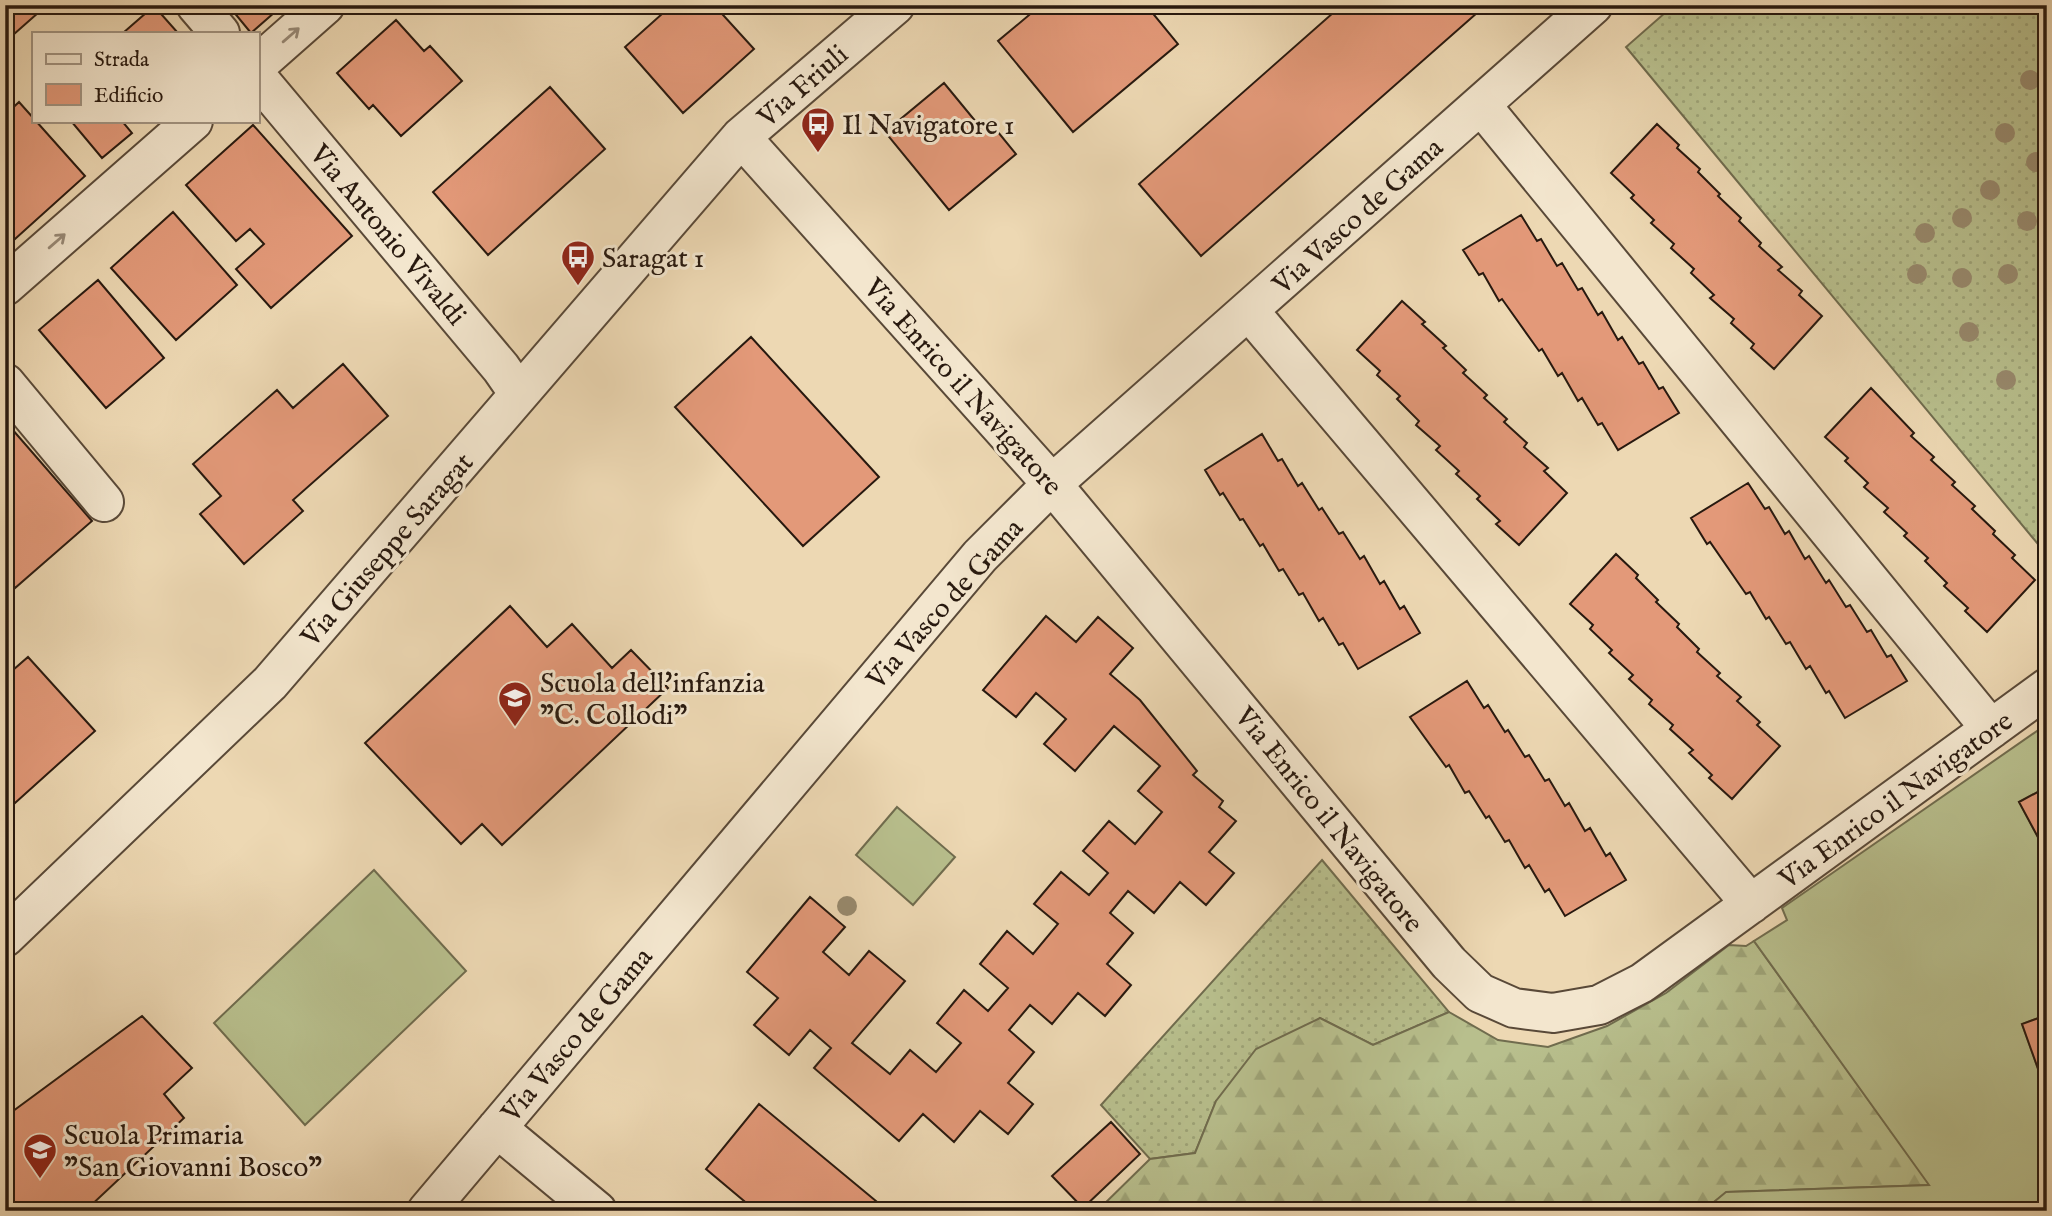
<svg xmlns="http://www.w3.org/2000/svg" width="2052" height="1216" viewBox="0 0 2052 1216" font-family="'IM FELL English',serif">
	<defs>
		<pattern id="grass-dots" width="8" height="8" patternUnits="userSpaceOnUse" patternTransform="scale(1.75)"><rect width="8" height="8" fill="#b8bf8d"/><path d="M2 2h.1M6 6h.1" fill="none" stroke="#9ea478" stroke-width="1.8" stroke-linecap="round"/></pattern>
		<pattern id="forest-firs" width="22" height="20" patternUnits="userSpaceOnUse" patternTransform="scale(1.75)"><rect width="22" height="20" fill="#b8bf8d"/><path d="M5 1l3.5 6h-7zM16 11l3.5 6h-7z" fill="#9ea478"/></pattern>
	</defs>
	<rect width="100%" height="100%" fill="#edd8b3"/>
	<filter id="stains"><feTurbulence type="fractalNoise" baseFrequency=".00286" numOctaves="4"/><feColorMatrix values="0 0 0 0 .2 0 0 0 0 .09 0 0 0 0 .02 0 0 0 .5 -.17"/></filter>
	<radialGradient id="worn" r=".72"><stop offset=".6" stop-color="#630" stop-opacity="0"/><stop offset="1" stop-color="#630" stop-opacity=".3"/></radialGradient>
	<path fill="url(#grass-dots)" stroke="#706c4e" stroke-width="2" d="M 1674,5 L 2047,5 L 2047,555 L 1626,47 Z
		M 1322,860 L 1449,1012 L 1373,1045 L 1320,1018 L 1216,1101 L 1195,1153 L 1150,1159 L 1101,1105 Z"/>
	<path fill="url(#forest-firs)" stroke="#706c4e" stroke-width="2" d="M 1754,941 L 1930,1185 L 1727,1192 L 1703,1211 L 1097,1211 L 1150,1159 L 1195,1153 L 1216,1101 L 1256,1049 L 1320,1018 L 1373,1045 L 1449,1012 L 1498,1040 L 1548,1047 L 1607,1026 L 1666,993 L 1729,945 L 1746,946 Z"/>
	<path fill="#b8bf8d" stroke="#706c4e" stroke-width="2" d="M 2047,724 L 2047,787 L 2019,802 L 2047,854 L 2047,1015 L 2022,1024 L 2047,1094 L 2047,1211 L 1703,1211 L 1726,1192 L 1929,1185 L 1754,941 L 1787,920 L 1782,908 Z
		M 897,807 L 955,857 L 913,905 L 856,855 Z
		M 374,870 L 466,971 L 305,1125 L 214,1023 Z"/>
	<path fill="#e39979" stroke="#28190f" stroke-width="2" d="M 5,5 L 47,5 L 5,42 Z
		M 228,5 L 283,5 L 251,33 Z
		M 672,5 L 714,5 L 754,49 L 683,113 L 625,47 Z
		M 1041,5 L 1146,5 L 1178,44 L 1073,132 L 998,41 Z
		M 1342,5 L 1486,5 L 1201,256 L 1139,184 Z
		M 154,6 L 178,33 L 123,33 Z
		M 396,20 L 424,51 L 430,46 L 462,81 L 401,136 L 373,105 L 369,109 L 337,73 Z
		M 944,83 L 981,128 L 989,121 L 1016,154 L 949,210 L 885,132 Z
		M 550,87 L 605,149 L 488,255 L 433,192 Z
		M 19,102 L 85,176 L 5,248 L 5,115 Z
		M 71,121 L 122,121 L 132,133 L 102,158 Z
		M 1657,124 L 1679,145 L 1677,148 L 1700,169 L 1698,172 L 1720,194 L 1718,196 L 1741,218 L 1739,221 L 1761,243 L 1759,246 L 1782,267 L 1778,270 L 1802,291 L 1799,295 L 1822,316 L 1774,369 L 1751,348 L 1754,344 L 1731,323 L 1734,319 L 1710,298 L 1714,295 L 1691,273 L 1694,269 L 1671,248 L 1674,244 L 1651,223 L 1654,220 L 1631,198 L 1634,195 L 1611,173 Z
		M 253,125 L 352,236 L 271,308 L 236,269 L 264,244 L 250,229 L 236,241 L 186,185 Z
		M 173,212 L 237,285 L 176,340 L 111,268 Z
		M 1521,215 L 1537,241 L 1541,239 L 1557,266 L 1562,263 L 1578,290 L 1582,288 L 1598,315 L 1602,312 L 1618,340 L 1622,337 L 1639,364 L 1643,362 L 1659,389 L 1663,387 L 1679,413 L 1618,450 L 1602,423 L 1598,425 L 1582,398 L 1578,401 L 1562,373 L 1558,376 L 1542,349 L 1539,351 L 1502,299 L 1499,301 L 1483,273 L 1479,275 L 1463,250 Z
		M 98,280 L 164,358 L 106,408 L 39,330 Z
		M 1402,301 L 1425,322 L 1422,324 L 1446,346 L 1443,348 L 1466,370 L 1463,373 L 1487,395 L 1484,398 L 1507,419 L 1504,422 L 1527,443 L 1524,447 L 1548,468 L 1544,471 L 1567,493 L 1519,545 L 1496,524 L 1500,521 L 1477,499 L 1480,496 L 1456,474 L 1459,471 L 1436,450 L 1440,446 L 1416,425 L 1419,421 L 1397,399 L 1400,396 L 1377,375 L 1380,371 L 1357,350 Z
		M 751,337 L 879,477 L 803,546 L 675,407 Z
		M 343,364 L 388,416 L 293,500 L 303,511 L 244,564 L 200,514 L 221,496 L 193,464 L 277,390 L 293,408 Z
		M 1871,388 L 1914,433 L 1911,436 L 1934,457 L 1931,460 L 1955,482 L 1952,485 L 1975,506 L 1972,509 L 1995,531 L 1993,534 L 2015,555 L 2012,558 L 2035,580 L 1987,632 L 1965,611 L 1968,608 L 1944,586 L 1947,583 L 1925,561 L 1928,558 L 1904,536 L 1907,533 L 1884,512 L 1888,508 L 1864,487 L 1868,483 L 1845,461 L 1848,458 L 1825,437 Z
		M 5,421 L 92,521 L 15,588 L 5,577 Z
		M 1262,434 L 1278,461 L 1282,459 L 1298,486 L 1302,483 L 1319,510 L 1322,508 L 1339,534 L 1343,532 L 1360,559 L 1364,556 L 1380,584 L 1384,581 L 1400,609 L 1404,606 L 1420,633 L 1358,669 L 1343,643 L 1339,645 L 1323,618 L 1319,621 L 1303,593 L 1299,595 L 1283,569 L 1279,571 L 1263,544 L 1260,546 L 1243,519 L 1240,520 L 1223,493 L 1220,495 L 1205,470 Z
		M 1748,483 L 1765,509 L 1769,507 L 1785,534 L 1789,531 L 1805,559 L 1809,556 L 1826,583 L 1829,580 L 1846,607 L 1850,605 L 1867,632 L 1871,630 L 1887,657 L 1891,655 L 1907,681 L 1845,718 L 1829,691 L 1826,693 L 1810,666 L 1806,669 L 1790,642 L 1786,644 L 1769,617 L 1766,619 L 1750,592 L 1746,594 L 1710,542 L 1707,544 L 1691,518 Z
		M 1616,554 L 1638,575 L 1636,578 L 1658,600 L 1656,602 L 1679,624 L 1677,627 L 1699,649 L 1697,652 L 1720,673 L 1717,676 L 1741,697 L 1737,701 L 1760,722 L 1757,725 L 1780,746 L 1732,799 L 1709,778 L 1712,775 L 1689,753 L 1693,750 L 1670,729 L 1673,725 L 1649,704 L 1652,700 L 1629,679 L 1633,675 L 1609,653 L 1612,650 L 1590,629 L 1593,625 L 1570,604 Z
		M 510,606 L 547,647 L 572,624 L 612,668 L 631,650 L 668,688 L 502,845 L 482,824 L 461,844 L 365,743 Z
		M 1046,616 L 1076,642 L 1098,617 L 1133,648 L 1110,674 L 1140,700 L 1197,771 L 1193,775 L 1223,801 L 1219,807 L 1236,821 L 1209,852 L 1234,873 L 1206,905 L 1180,882 L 1154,913 L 1128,891 L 1110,913 L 1133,933 L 1107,964 L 1131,985 L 1105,1016 L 1078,993 L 1052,1024 L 1030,1005 L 1009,1030 L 1034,1052 L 1008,1083 L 1033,1104 L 1008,1134 L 980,1111 L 954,1142 L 923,1114 L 899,1141 L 814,1068 L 831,1048 L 810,1030 L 789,1055 L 754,1025 L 778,998 L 747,972 L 810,897 L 845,927 L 823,952 L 849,975 L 869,951 L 905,981 L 852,1043 L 890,1074 L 910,1050 L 936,1072 L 961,1043 L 937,1023 L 964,990 L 988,1011 L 1008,988 L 980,964 L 1007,931 L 1033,954 L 1058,924 L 1034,904 L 1061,872 L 1089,895 L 1108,873 L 1083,851 L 1109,821 L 1135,844 L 1162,812 L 1138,791 L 1160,766 L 1114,726 L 1075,771 L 1044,744 L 1066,719 L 1036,693 L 1016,717 L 983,690 Z
		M 28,657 L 95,731 L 5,812 L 5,677 Z
		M 1467,681 L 1484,708 L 1488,705 L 1505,732 L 1508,730 L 1525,757 L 1529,755 L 1545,781 L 1549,779 L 1565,806 L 1569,803 L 1585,831 L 1590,828 L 1606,856 L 1610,853 L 1626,880 L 1565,916 L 1549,889 L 1545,892 L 1529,865 L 1525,868 L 1509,840 L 1505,842 L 1489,816 L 1486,818 L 1469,791 L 1465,793 L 1449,765 L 1446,767 L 1410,717 Z
		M 2047,787 L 2047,854 L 2019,802 Z
		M 2047,1015 L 2047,1094 L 2022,1024 Z
		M 142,1016 L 192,1068 L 164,1094 L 184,1118 L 85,1211 L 5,1211 L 5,1117 Z
		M 759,1104 L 888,1211 L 756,1211 L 706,1169 Z
		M 1111,1122 L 1140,1154 L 1083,1208 L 1052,1176 Z"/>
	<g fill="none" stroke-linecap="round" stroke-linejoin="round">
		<g stroke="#594938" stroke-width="42">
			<path id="minor" d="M 196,5 L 220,33
				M 257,65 L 325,5
				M 257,77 L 501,368 L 519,394
				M 1481,105 L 1991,729
				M 741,137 L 1052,484 L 1449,963 L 1480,993 L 1514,1008 L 1553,1013 L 1599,1005 L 1642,983 L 2047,688
				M 5,286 L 193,121
				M 1249,311 L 1751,904
				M 5,383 L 104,502
				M 5,937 L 270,683 L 741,137 L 895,5
				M 497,1128 L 597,1211
				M 427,1211 L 980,556 L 1052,484 L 1593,5"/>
		</g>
		<use href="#minor" stroke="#f3e6ce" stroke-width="38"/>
	</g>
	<g fill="#988a6e">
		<circle cx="2030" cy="80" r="10"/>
		<circle cx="2005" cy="133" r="10"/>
		<circle cx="2036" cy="162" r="10"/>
		<circle cx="1990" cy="190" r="10"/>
		<circle cx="1962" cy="218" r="10"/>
		<circle cx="2027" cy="221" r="10"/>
		<circle cx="1925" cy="233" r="10"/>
		<circle cx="1917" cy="274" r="10"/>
		<circle cx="2008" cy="274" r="10"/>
		<circle cx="1962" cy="278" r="10"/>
		<circle cx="1969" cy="332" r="10"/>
		<circle cx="2006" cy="380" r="10"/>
		<circle cx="847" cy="906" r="10"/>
	</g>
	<defs><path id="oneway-shaft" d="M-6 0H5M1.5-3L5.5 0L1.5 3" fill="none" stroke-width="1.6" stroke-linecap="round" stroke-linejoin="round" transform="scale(1.75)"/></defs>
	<g stroke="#988a78">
		<use href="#oneway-shaft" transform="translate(291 35) rotate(-41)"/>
		<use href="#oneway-shaft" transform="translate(57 241) rotate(-41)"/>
	</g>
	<defs>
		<g id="bus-pin" transform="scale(1.75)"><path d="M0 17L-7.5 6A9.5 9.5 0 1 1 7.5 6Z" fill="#8f2418" stroke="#f3e6ce"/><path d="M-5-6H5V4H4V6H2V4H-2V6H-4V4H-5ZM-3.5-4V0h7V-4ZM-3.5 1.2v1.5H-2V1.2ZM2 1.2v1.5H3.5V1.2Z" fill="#fff"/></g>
		<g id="school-pin" transform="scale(1.75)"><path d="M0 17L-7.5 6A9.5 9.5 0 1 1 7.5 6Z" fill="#8f2418" stroke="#f3e6ce"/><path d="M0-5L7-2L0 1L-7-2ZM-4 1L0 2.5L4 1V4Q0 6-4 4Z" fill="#fff"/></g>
	</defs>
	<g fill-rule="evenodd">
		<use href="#bus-pin" x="818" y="124"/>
		<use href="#bus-pin" x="578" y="257"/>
		<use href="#school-pin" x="515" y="698"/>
		<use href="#school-pin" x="40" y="1150"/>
	</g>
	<g text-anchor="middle" stroke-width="6" stroke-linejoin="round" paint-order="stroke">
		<g font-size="28" fill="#28190f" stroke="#f3e6ce">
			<text transform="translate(802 85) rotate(-41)" y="10">Via Friuli</text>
			<text transform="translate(1357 215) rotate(-42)" y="10">Via Vasco de Gama</text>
			<text transform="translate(389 234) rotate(50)" y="10">Via Antonio Vivaldi</text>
			<text transform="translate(964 386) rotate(48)" y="10">Via Enrico il Navigatore</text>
			<text transform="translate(386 549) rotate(-49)" y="10">Via Giuseppe Saragat</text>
			<text transform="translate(944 603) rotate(-48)" y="10">Via Vasco de Gama</text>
			<text transform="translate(1895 799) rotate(-36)" y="10">Via Enrico il Navigatore</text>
			<text transform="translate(1330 819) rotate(51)" y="10">Via Enrico il Navigatore</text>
			<text transform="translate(576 1034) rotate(-50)" y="10">Via Vasco de Gama</text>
		</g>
		<g font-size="28" fill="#28190f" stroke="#f3e6ce" text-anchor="start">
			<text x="842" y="134">Il Navigatore 1</text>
			<text x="602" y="267">Saragat 1</text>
			<text x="540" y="692">Scuola dell'infanzia<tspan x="540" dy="32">"C. Collodi"</tspan></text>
			<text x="64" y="1144">Scuola Primaria<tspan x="64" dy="32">"San Giovanni Bosco"</tspan></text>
		</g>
	</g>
	<rect width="2052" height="1216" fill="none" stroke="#edd8b3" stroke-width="28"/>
	<rect x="7" y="7" width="2038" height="1202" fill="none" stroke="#28190f" stroke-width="3.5"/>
	<rect x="14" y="14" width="2024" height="1188" fill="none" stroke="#28190f" stroke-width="2"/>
	<rect x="32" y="32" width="228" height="91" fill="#f3e6ce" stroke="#a29482" stroke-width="2"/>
	<rect x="46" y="54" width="35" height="10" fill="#f3e6ce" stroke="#a29482" stroke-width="2"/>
	<text x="94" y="66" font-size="21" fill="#28190f">Strada</text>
	<rect x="46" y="84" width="35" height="21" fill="#e39979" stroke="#a29482" stroke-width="2"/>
	<text x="94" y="102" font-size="21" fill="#28190f">Edificio</text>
	<rect width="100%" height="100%" filter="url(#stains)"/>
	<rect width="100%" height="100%" fill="url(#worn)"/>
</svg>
